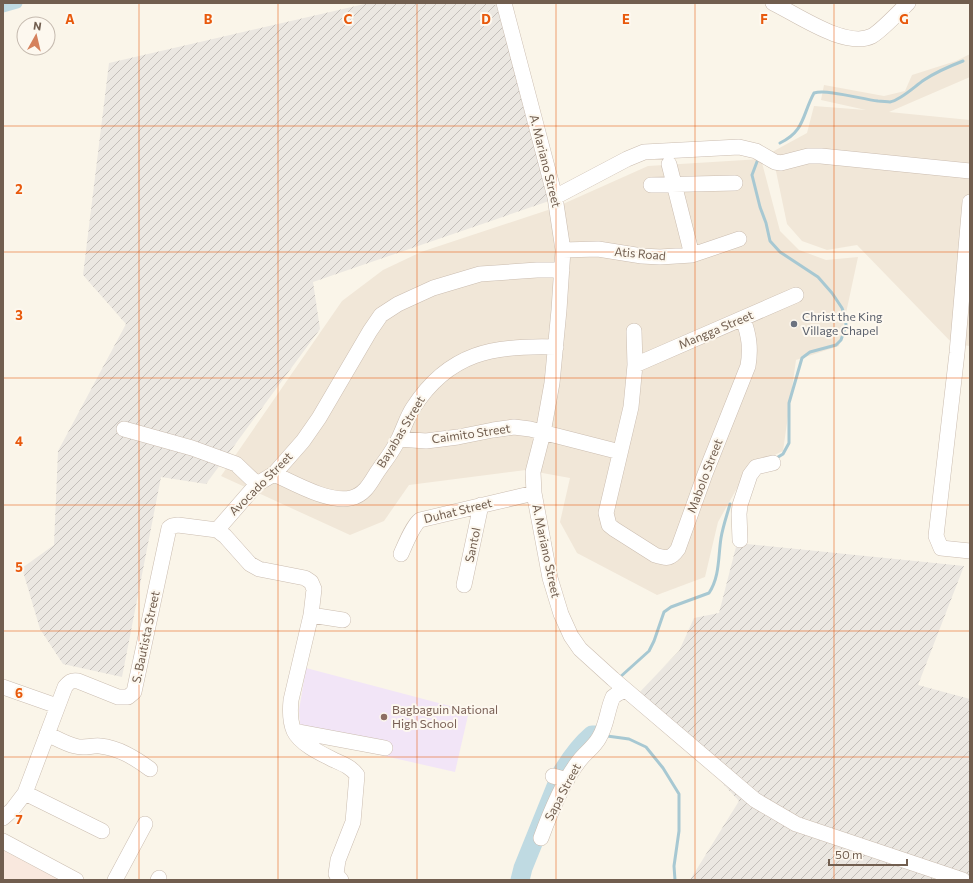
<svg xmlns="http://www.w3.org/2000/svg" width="973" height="883" viewBox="0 0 973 883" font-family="Commissioner,sans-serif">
	<defs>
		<pattern id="industrial-furrows" width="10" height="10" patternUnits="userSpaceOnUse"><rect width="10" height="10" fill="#ebe7e1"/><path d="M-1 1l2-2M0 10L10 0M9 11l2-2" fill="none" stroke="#c3beb9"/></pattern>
	</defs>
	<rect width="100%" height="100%" fill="#faf5e9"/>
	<path fill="#f1e7d8" d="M 970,54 L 970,77 L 889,112 L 970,120 L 970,346 L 953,344 L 857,245 L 827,250 L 802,241 L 787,224 L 772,152 L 807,133 L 814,106 L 866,110 L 821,100 L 824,85 L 884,96 L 905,91 L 912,75 L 956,61 Z
		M 761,159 L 780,231 L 799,250 L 826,260 L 858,257 L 839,346 L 796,360 L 783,451 L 749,467 L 718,522 L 705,577 L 657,595 L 577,553 L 560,522 L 570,478 L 526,470 L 409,485 L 384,521 L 350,535 L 221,476 L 342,301 L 383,270 L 421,252 L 554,208 L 648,166 Z"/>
	<path fill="#f9e8de" d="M 3,847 L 65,880 L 3,880 Z"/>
	<path fill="url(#industrial-furrows)" d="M 369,3 L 489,3 L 497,5 L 552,200 L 313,282 L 320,329 L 206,484 L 161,477 L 122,677 L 63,664 L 40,629 L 22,568 L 54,545 L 58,451 L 126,324 L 83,275 L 109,63 Z
		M 737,543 L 964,566 L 918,685 L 970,699 L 970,880 L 690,880 L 739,801 L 682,739 L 636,696 L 679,651 L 694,618 L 719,613 Z"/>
	<path fill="#f2e5f7" d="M 306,668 L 469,711 L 455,772 L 310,739 L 300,724 L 299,710 Z"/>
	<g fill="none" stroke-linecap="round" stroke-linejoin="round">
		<path stroke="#a7c8d2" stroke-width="3" d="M 780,143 C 805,131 802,115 814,93 C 827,89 861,99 878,101 C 882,101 887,102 890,102 C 901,100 915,86 924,80 C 936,72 950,66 963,61
			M 758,159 L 752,175 L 760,207 L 766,223 L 770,241 L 780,252 L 818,277 L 832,293 L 842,308 L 845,316 L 846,325 L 841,340 L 836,345 L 810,352 L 802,358 L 789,403 L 789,443 L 783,454 L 775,459
			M 619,678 L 649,651 L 654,641 L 664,612 L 671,607 L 709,593 C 720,576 718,557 721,538 C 723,526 727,515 730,504
			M 607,736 L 629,739 L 646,747 L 663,768 L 679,794 L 679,831 L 674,866 L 675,880"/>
		<path stroke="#bfdae2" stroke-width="11" d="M 3,7 L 17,3"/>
		<path stroke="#bfdae2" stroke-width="19" d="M 520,880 L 523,868 L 561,774 C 570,759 579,746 592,735 L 597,735"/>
		<g stroke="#cbbdb0" stroke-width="16">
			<path id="minor" d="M 504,3 L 555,197 L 563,250 L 559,310 L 552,383 L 543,433 L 533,472 L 534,493 L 550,578 L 561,614 L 571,636 L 580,649 L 613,679 L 755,800 L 796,824 L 963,880
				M 773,3 C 798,15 846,49 872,36 C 881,31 900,11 908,3
				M 669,164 L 692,255
				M 651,185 L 735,183
				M 555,197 L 627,159 L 644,152 L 739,147 L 756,151 L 775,162 L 781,163 L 808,156 L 821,156 L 970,171
				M 970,202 L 957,353 L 936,536 L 941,548 L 970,551
				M 563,250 L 598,249 L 642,256 L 660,257 L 692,255 L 739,239
				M 634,331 L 635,365 L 631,407 L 606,513 L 609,525 L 614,529 L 655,555 C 667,559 671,559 678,549 L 705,474 L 748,366 C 751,348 749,335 743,319
				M 635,365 L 796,295
				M 124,429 L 192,448 L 236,464 L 257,484
				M 399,439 L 426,441 L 458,437 L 493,430 L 514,427 L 530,429 L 620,452
				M 274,474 C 294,483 328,503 351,498 C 364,495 370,484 376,474 C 384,462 394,450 399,438 C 404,428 407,417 413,408 C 449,352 494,345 556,347
				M 740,540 L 739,514 L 740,505 L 750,475 L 756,467 L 773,463
				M 401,554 C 405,545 413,525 420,520 L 534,493
				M 464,585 L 481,505
				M 311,615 L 343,620
				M 3,687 L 57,706
				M 294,731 L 385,748
				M 47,734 C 56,738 66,744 75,746 C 84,749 92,745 100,746 C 119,748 135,758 150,769
				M 553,776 L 567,780
				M 25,793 L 102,831
				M 3,818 L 12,810 L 25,793 L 65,687 C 69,682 71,680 78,681 L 118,697 L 128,697 L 134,692 L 169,528 L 172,526 L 178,525 L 217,530
				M 541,838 C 549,816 564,780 579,761 C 585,753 594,747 599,738 C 607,725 607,710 613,697 L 617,694 L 626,690
				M 3,841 L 76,880
				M 115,880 L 145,824
				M 158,880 L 159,878
				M 341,880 L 336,874 L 338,860 L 353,822 L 357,775 C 351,767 343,764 334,760 C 322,754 300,744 294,731 C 290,722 290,710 291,700 L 311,615 L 314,589 L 311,582 L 305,578 L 259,569 L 250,564 L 225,536 L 217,530 L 257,484 L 274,474 L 303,441 L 319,418 L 370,331 L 381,315 L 398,304 L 433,288 L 480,274 L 537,270 L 562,270"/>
		</g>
		<use href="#minor" stroke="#fff" stroke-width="15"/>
	</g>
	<path fill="none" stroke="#e8590c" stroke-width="1" stroke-opacity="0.55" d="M 139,3 L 139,880M 278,3 L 278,880M 417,3 L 417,880M 556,3 L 556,880M 695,3 L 695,880M 834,3 L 834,880M 3,126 L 970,126M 3,252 L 970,252M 3,378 L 970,378M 3,505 L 970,505M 3,631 L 970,631M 3,757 L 970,757"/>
	<circle fill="#6b7280" stroke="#fdf8ef" stroke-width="1.5" cx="794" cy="324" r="4"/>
	<circle fill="#8d6e63" stroke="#fdf8ef" stroke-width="1.5" cx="384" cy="717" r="4"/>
	<g text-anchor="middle" stroke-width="4" stroke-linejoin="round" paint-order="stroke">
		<g font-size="12" fill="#715e4f" stroke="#fdf8ef">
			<text transform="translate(545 161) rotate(76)" y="4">A. Mariano Street</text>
			<text transform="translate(640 254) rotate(5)" y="4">Atis Road</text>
			<text transform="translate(716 330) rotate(-23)" y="4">Mangga Street</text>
			<text transform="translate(401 432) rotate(-59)" y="4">Bayabas Street</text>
			<text transform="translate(471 434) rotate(-8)" y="4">Caimito Street</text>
			<text transform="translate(705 476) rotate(-69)" y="4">Mabolo Street</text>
			<text transform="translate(261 484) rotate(-45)" y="4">Avocado Street</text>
			<text transform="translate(458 511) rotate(-14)" y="4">Duhat Street</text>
			<text transform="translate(473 545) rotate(-78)" y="4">Santol</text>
			<text transform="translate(546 551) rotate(78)" y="4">A. Mariano Street</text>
			<text transform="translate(146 637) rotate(-78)" y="4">S. Bautista Street</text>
			<text transform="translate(563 792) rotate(-62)" y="4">Sapa Street</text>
		</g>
		<g font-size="12" fill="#5b616d" stroke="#fdf8ef" text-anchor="start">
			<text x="802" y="321">Christ the King<tspan x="802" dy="14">Village Chapel</tspan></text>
		</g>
		<g font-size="12" fill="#785e54" stroke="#fdf8ef" text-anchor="start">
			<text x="392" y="714">Bagbaguin National<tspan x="392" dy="14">High School</tspan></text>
		</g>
	</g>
	<g font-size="13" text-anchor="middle" font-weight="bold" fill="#e8590c" stroke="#fdf8ef" stroke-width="4" stroke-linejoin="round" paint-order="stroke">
		<text x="70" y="24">A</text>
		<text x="208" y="24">B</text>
		<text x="348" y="24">C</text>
		<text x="486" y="24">D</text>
		<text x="626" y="24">E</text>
		<text x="764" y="24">F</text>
		<text x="904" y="24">G</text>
		<text x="19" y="194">2</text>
		<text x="19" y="320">3</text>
		<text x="19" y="446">4</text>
		<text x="19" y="572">5</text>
		<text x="19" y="698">6</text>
		<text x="19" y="824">7</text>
	</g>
	<rect width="973" height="883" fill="none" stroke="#715e4f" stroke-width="8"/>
	<g transform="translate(36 36) rotate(8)"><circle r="19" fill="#fdf8ef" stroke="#c5baaf"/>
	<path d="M0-3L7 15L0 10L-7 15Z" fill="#d5815c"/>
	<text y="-6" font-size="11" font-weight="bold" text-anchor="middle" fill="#715e4f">N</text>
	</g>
	<path d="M829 859v6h78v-6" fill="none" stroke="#715e4f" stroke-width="2"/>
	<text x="835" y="859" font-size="12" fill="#715e4f" stroke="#fdf8ef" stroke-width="3" paint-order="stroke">50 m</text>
</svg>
